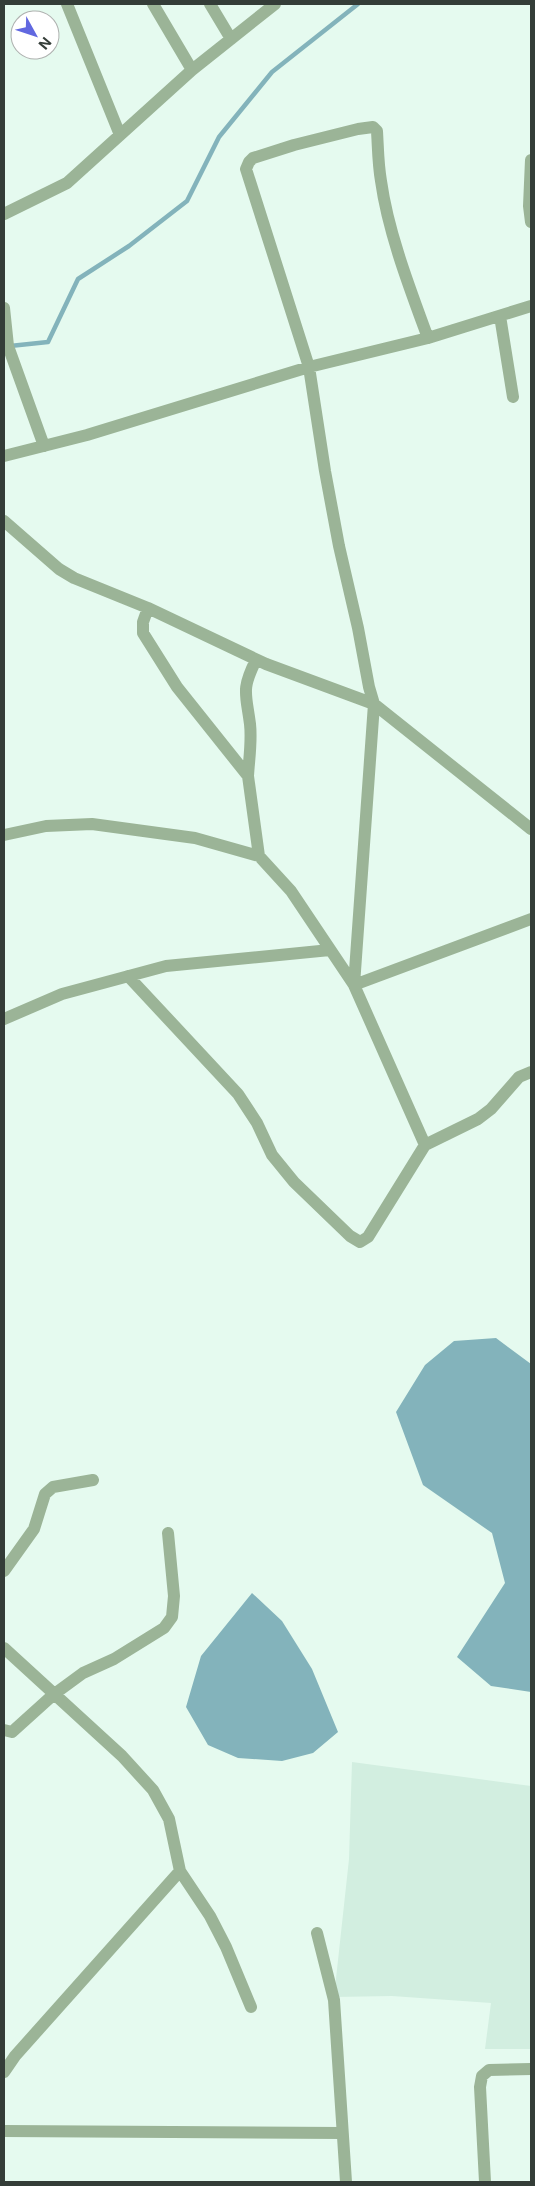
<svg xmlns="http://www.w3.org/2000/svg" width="535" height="2186" viewBox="0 0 535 2186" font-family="Inter,sans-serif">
	<rect width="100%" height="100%" fill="#e5faef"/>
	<path fill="#d2eee0" d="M 352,1762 L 531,1786 L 531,2049 L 485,2049 L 491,2003 L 392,1996 L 334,1997 L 349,1859 Z"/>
	<path fill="#83b3bb" d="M 496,1338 L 531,1364 L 531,1692 L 491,1686 L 457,1657 L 505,1583 L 492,1533 L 423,1485 L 396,1412 L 425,1365 L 454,1341 Z
		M 252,1593 L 282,1621 L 312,1669 L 338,1732 L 313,1753 L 282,1761 L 238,1758 L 208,1745 L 186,1707 L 201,1656 Z"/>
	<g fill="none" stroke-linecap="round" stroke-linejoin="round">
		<path stroke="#83b3bb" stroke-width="4.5" d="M 10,346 L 48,342 L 78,279 L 129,246 L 187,201 L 219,137 L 272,72 L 358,4"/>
		<path stroke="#9bb497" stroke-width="12" d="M 67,4 L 120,135
			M 153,4 L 192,70
			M 210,4 L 231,39
			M 531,160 L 529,206 L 531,222
			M 4,214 L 67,183 L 192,70 L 275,4
			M 4,308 L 8,346 L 44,446
			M 500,316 L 513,397
			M 4,456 L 87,435 L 309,367 L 428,338 L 531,306
			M 4,521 L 59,569 L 74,578 L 148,608 L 266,664 L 374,704 L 531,829
			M 148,608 L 143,622 L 143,633 L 177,687 L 248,776 L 259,856
			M 248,776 C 249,759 252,741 250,724 C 246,693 241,690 256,660
			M 4,835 L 46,826 L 92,824 L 195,838 L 259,856 L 291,891 L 354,985 L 531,919
			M 128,976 L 238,1094 L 257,1123 L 272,1155 L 294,1182 L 350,1236 L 360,1242 L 368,1237 L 425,1145 L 478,1119 L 491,1109 L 519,1077 L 531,1072
			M 4,1019 L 62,994 L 166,966 L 330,950
			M 425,1145 L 354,985 L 374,704 L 369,687 L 358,628 L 339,546 L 325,471 L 309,367 L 246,169 L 249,162 L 253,158 L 294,145 L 358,129 L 373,127 L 377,131 C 378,147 378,164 381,181 C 388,232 410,289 428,338
			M 4,1571 L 34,1529 L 45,1494 L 53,1487 L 93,1480
			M 4,1648 L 122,1756 L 153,1790 L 169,1819 L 180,1871 L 15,2056 L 4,2072
			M 4,1730 L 12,1732 L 53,1695 L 83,1673 L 114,1659 L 164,1628 L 172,1617 L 174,1596 L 168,1533
			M 180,1871 L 210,1916 L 226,1947 L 251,2007
			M 317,1933 L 334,2000 L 346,2182
			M 4,2131 L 342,2133
			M 485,2182 L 480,2087 L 482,2076 L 489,2070 L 531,2069"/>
	</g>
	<rect width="535" height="2186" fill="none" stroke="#343d38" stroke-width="10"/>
	<g transform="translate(35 35) rotate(130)"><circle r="24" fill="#ffffff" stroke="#aeb1af"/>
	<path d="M0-4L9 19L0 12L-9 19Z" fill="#6168e0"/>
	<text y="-8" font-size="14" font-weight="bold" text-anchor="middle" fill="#343d38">N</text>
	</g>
</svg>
